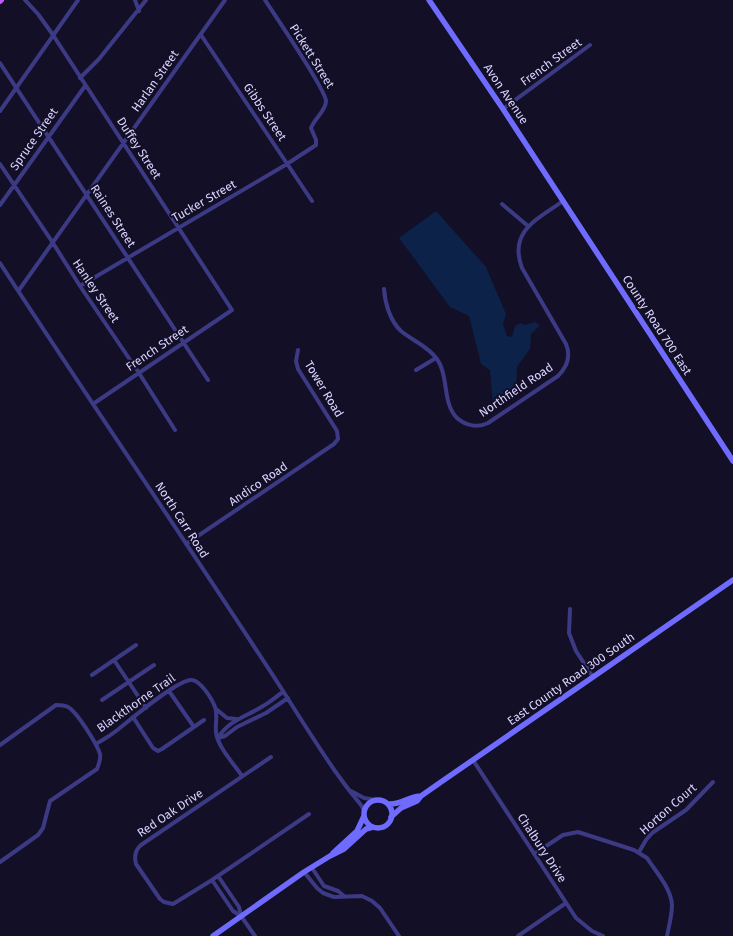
<svg xmlns="http://www.w3.org/2000/svg" width="733" height="936" viewBox="0 0 733 936" font-family="'Fira Sans',sans-serif">
	<rect width="100%" height="100%" fill="#130f26"/>
	<path fill="#0c2248" d="M 436,211 L 486,267 L 506,314 L 503,324 L 507,336 L 512,337 L 515,326 L 520,323 L 525,325 L 535,322 L 540,325 L 531,334 L 530,349 L 517,367 L 516,393 L 510,401 L 499,408 L 493,406 L 490,370 L 481,364 L 469,316 L 450,307 L 399,238 Z"/>
	<g fill="none" stroke-linecap="round" stroke-linejoin="round">
		<path stroke="#3d3a85" stroke-width="4" d="M 25,0 L 38,14 L 53,35 L 232,310 L 93,404
			M 135,0 L 139,11
			M 201,35 L 312,201
			M 0,63 L 208,380
			M 80,78 L 99,59 L 146,0
			M 503,109 L 590,45
			M 0,111 L 78,0
			M 0,164 L 53,243 L 80,286 L 139,373 L 175,430
			M 502,204 L 528,226
			M 0,205 L 85,86
			M 0,263 C 93,406 190,547 283,691 C 300,718 317,745 335,771 C 341,779 347,788 353,795 C 357,801 362,804 364,811
			M 80,286 L 287,164 L 316,145 L 316,140 L 311,128 C 314,119 326,111 326,101 C 326,90 274,14 265,0
			M 384,289 C 385,303 390,321 401,331 C 413,341 428,346 437,359 C 449,376 442,403 457,418 C 466,426 478,428 488,423 L 558,376 C 567,367 571,356 566,344 L 522,268 C 508,231 538,219 563,201
			M 19,290 L 225,0
			M 416,370 L 436,358
			M 186,544 L 334,444 L 338,439 L 337,431 L 298,369 L 296,361 L 298,350
			M 570,609 L 569,633 L 576,651 L 593,677
			M 114,660 L 146,708
			M 92,675 L 136,645
			M 169,691 L 194,727
			M 102,700 L 154,665
			M 216,709 L 227,718 L 236,719
			M 133,717 L 153,748 L 158,751 L 162,749 L 204,720
			M 218,738 C 229,720 246,717 263,706 C 270,702 277,696 283,692
			M 218,738 L 225,736 L 237,727 L 266,713 L 288,698
			M 96,744 C 102,740 110,736 116,731 C 129,721 179,678 192,680 C 201,681 212,699 215,707 C 218,714 215,724 216,732 C 217,746 234,764 242,776
			M 0,745 L 56,705 C 61,705 64,705 68,707 C 77,712 97,744 100,754 C 101,759 99,764 97,769 L 50,801 L 43,828 L 38,835 L 0,862
			M 271,757 L 141,845 C 135,850 134,856 136,864 L 160,899 L 164,902 L 173,904 L 212,880 L 309,814
			M 473,760 L 576,918 L 592,931 L 603,936
			M 351,791 L 364,798 L 376,800
			M 639,852 L 646,840 L 652,833 L 686,810 L 713,782
			M 534,854 L 563,835 L 578,832 L 634,850 L 647,858 C 656,872 671,888 672,905 C 672,915 669,926 667,936
			M 312,868 L 324,886 L 338,891 L 344,896
			M 304,872 L 317,888 L 323,893 L 334,897 L 362,896 L 372,901 L 380,908 L 399,936
			M 218,876 L 239,907 L 241,916
			M 212,880 L 233,911 L 241,916 L 255,936
			M 518,936 L 566,903"/>
		<path stroke="#6f6bff" stroke-width="5.5" d="M 429,0 L 503,109 L 733,461
			M364 814a14 14 0 1 1 28 0a14 14 0 1 1-28 0Z
			M 388,804 C 402,805 409,796 421,796
			M 391,817 L 401,808 L 417,801 L 421,796 L 441,782 L 593,677 L 733,580
			M 333,853 L 357,831 L 364,816
			M 213,936 L 304,872 L 330,856 L 344,849 L 366,829 L 373,827"/>
		<path stroke="#c25bff" stroke-width="6" d="M 0,1 L 1,0"/>
	</g>
	<g text-anchor="middle" stroke-width="4" stroke-linejoin="round" paint-order="stroke">
		<g font-size="12" fill="#d9d4ff" stroke="#130f26">
			<text transform="translate(312 56) rotate(58)" y="4">Pickett Street</text>
			<text transform="translate(551 62) rotate(-36)" y="4">French Street</text>
			<text transform="translate(155 81) rotate(-55)" y="4">Harlan Street</text>
			<text transform="translate(506 94) rotate(56)" y="4">Avon Avenue</text>
			<text transform="translate(265 112) rotate(56)" y="4">Gibbs Street</text>
			<text transform="translate(34 139) rotate(-55)" y="4">Spruce Street</text>
			<text transform="translate(139 148) rotate(57)" y="4">Duffey Street</text>
			<text transform="translate(204 201) rotate(-30)" y="4">Tucker Street</text>
			<text transform="translate(113 216) rotate(57)" y="4">Raines Street</text>
			<text transform="translate(96 291) rotate(56)" y="4">Hanley Street</text>
			<text transform="translate(657 325) rotate(57)" y="4">County Road 700 East</text>
			<text transform="translate(157 348) rotate(-34)" y="4">French Street</text>
			<text transform="translate(324 389) rotate(59)" y="4">Tower Road</text>
			<text transform="translate(516 390) rotate(-34)" y="4">Northfield Road</text>
			<text transform="translate(258 484) rotate(-34)" y="4">Andico Road</text>
			<text transform="translate(182 520) rotate(57)" y="4">North Carr Road</text>
			<text transform="translate(571 679) rotate(-35)" y="4">East County Road 300 South</text>
			<text transform="translate(136 703) rotate(-35)" y="4">Blackthorne Trail</text>
			<text transform="translate(668 809) rotate(-41)" y="4">Horton Court</text>
			<text transform="translate(170 813) rotate(-34)" y="4">Red Oak Drive</text>
			<text transform="translate(542 848) rotate(57)" y="4">Chalbury Drive</text>
		</g>
	</g>
</svg>
